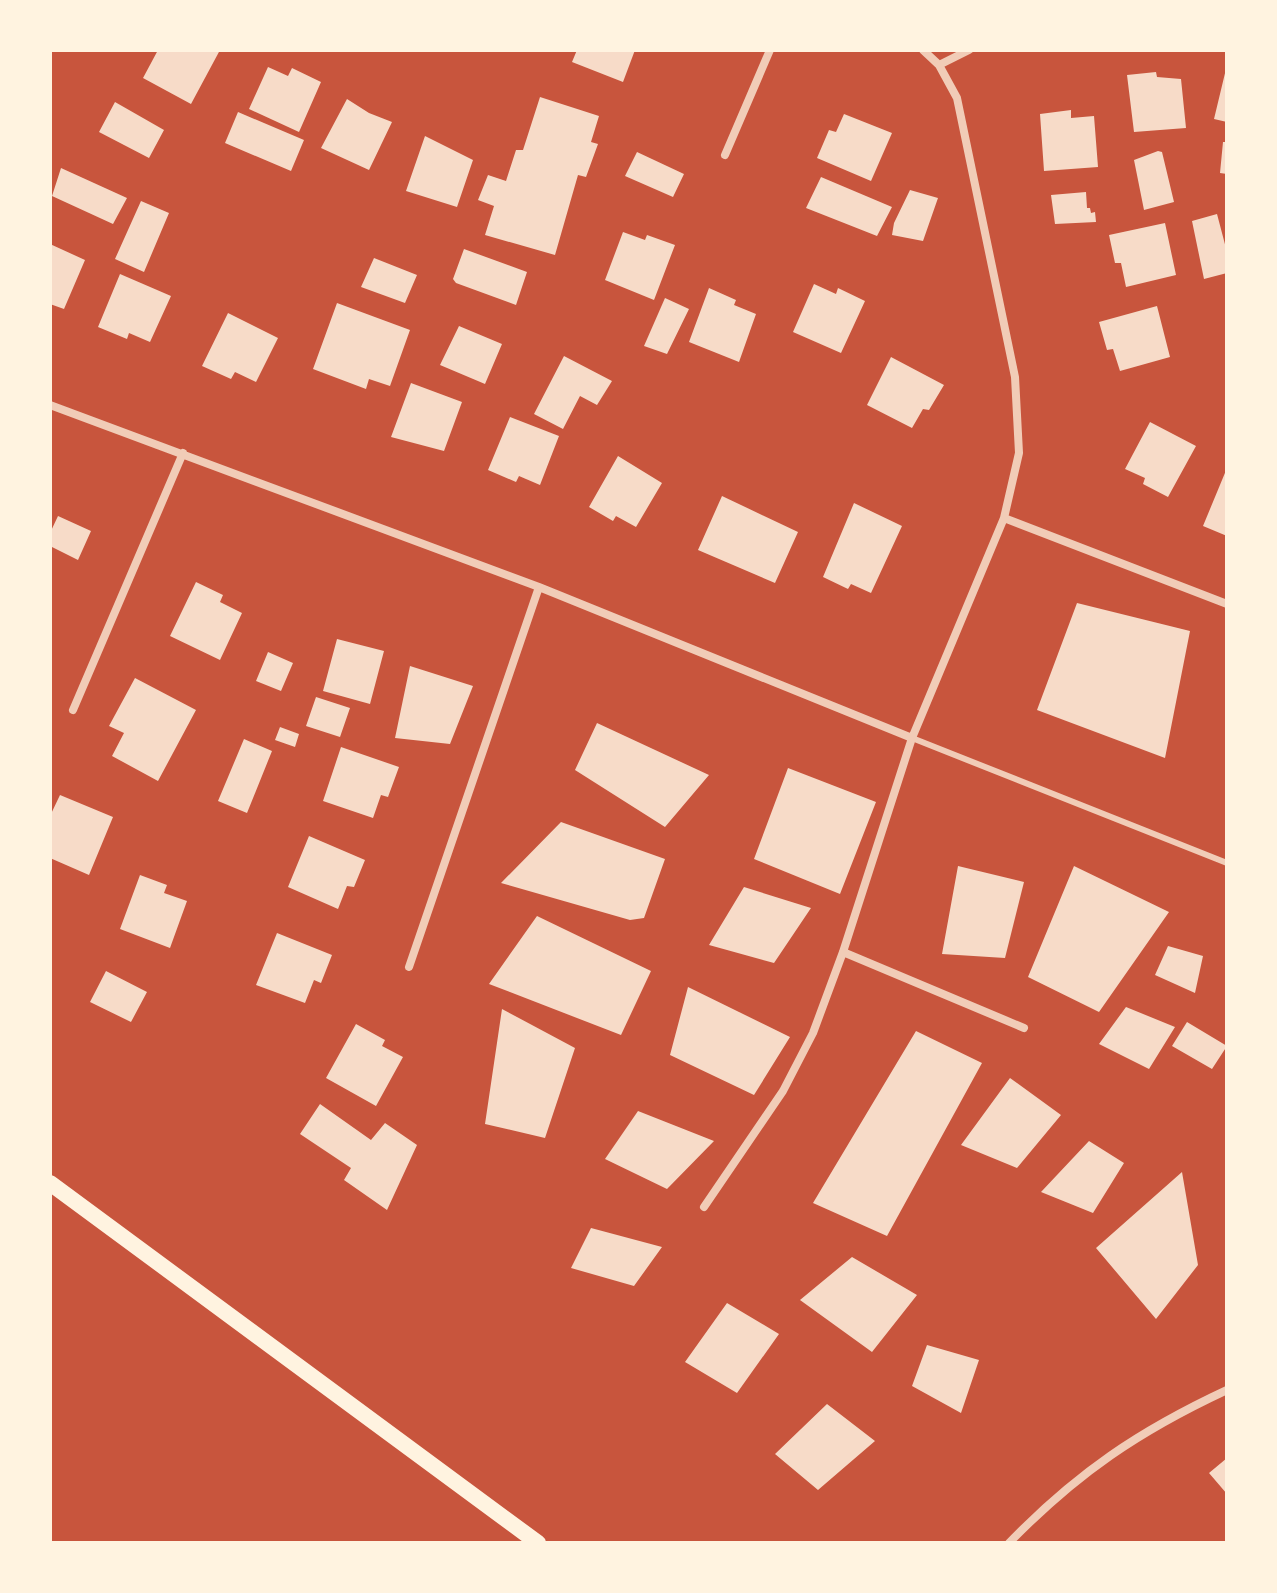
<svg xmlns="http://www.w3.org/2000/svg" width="1277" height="1593" viewBox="0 0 1277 1593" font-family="Overpass,sans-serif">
	<rect width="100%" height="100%" fill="#c8553d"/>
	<path fill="#f7dbc8" d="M 158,50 L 220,50 L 191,104 L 143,78 Z
		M 577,50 L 635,50 L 623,82 L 572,62 Z
		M 268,67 L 288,76 L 292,68 L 321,82 L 299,132 L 249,109 Z
		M 1226,69 L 1227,69 L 1227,122 L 1214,119 Z
		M 1156,72 L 1157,77 L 1181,79 L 1186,128 L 1134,132 L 1127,75 Z
		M 540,97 L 599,116 L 591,142 L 598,144 L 586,177 L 578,175 L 555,255 L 485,235 L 494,206 L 478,200 L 488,175 L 506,181 L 516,150 L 523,150 Z
		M 347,99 L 369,113 L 392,122 L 369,170 L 321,148 Z
		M 115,102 L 164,130 L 149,158 L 99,132 Z
		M 1071,110 L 1071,118 L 1094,116 L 1098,167 L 1044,171 L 1040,114 Z
		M 238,112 L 304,140 L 291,171 L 225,143 Z
		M 844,114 L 892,133 L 871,181 L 817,158 L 829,130 L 836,132 Z
		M 425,136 L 473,160 L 457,207 L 406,191 Z
		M 1223,142 L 1227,142 L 1227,174 L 1220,173 Z
		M 1158,151 L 1162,152 L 1174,202 L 1144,210 L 1134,160 Z
		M 637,152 L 684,174 L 673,197 L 625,176 Z
		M 61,168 L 127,198 L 113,224 L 52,196 Z
		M 821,177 L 892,207 L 877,236 L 806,208 Z
		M 910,190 L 938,198 L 923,241 L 892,235 L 894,223 Z
		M 1086,192 L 1087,208 L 1090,208 L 1091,213 L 1095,212 L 1096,222 L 1055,224 L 1051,195 Z
		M 141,201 L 169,213 L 144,272 L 115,259 Z
		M 1217,214 L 1227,252 L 1227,273 L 1204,279 L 1192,221 Z
		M 1165,223 L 1176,275 L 1126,287 L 1121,263 L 1115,263 L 1109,235 Z
		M 623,232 L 645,240 L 647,235 L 675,245 L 654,300 L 605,280 Z
		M 50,244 L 85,260 L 64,309 L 50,304 Z
		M 464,249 L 527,272 L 516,305 L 456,283 L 453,279 Z
		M 374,258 L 417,275 L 405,303 L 361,287 Z
		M 120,274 L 171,296 L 150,342 L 129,333 L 127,339 L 98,327 Z
		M 814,284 L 836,294 L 838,288 L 865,301 L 841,353 L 793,332 Z
		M 709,288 L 736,300 L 734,305 L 756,314 L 739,362 L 689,342 Z
		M 665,298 L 689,309 L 667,354 L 644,346 Z
		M 337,303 L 410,330 L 390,386 L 369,379 L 366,389 L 313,369 Z
		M 1157,306 L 1170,357 L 1120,371 L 1113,349 L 1107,350 L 1099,322 Z
		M 228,313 L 278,338 L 256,382 L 235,372 L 231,379 L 202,366 Z
		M 459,326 L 502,344 L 485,384 L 440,365 Z
		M 564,356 L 612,381 L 597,405 L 580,396 L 563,429 L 534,414 Z
		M 891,357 L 944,385 L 929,410 L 923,409 L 912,428 L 867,405 Z
		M 411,383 L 462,402 L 444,451 L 391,437 Z
		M 510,417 L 559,436 L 540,485 L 519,476 L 516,482 L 488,470 Z
		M 1150,422 L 1196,446 L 1168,497 L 1143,484 L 1145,478 L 1125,469 Z
		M 618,456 L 662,483 L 636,527 L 616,516 L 613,521 L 589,507 Z
		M 1227,468 L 1227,536 L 1203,526 Z
		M 722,496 L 798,532 L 775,583 L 698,550 Z
		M 854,503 L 902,526 L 871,593 L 851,584 L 848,589 L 823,577 Z
		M 58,516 L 91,531 L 78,560 L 50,546 L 50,533 Z
		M 196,582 L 223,595 L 220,602 L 242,613 L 220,660 L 170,636 Z
		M 1077,603 L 1190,631 L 1165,758 L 1037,710 Z
		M 337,639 L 384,651 L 370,704 L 323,691 Z
		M 268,652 L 293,663 L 281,691 L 256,681 Z
		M 410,666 L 473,686 L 450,744 L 395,738 Z
		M 135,678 L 196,710 L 158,781 L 112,756 L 124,733 L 109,726 Z
		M 316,697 L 350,708 L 340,737 L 306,726 Z
		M 597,723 L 709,775 L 665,827 L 575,770 Z
		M 280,727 L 299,734 L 295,747 L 275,740 Z
		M 244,739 L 272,751 L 247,813 L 218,801 Z
		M 341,747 L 399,767 L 388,797 L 381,795 L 373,818 L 323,801 Z
		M 788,768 L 876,802 L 840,894 L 754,859 Z
		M 60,795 L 113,817 L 89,875 L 50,858 L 50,816 Z
		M 561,822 L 665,859 L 644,918 L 630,920 L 501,883 Z
		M 309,836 L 365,860 L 354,887 L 347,886 L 338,909 L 288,887 Z
		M 958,866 L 1024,882 L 1005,958 L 942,954 Z
		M 1074,866 L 1169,912 L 1099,1012 L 1028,977 Z
		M 140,875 L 167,885 L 164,893 L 187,901 L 170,948 L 120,929 Z
		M 744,887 L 811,908 L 774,963 L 709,945 Z
		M 537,916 L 651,971 L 621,1035 L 489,984 Z
		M 277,933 L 332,955 L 321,983 L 314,980 L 305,1003 L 256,985 Z
		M 1168,946 L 1203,956 L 1195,993 L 1155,975 Z
		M 106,971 L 147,992 L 131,1022 L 90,1002 Z
		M 688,987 L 790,1037 L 754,1095 L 670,1055 Z
		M 1126,1007 L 1175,1027 L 1149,1069 L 1099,1044 Z
		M 502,1009 L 575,1048 L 545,1138 L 485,1124 Z
		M 1187,1022 L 1227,1046 L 1212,1069 L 1172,1046 Z
		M 356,1024 L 385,1040 L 382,1046 L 403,1057 L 376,1106 L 326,1078 Z
		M 916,1031 L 982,1063 L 887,1236 L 813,1203 Z
		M 1010,1078 L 1061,1115 L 1017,1168 L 961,1145 Z
		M 320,1104 L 371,1140 L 385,1123 L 417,1145 L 387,1210 L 344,1180 L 351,1168 L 300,1134 Z
		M 638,1111 L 714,1141 L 667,1189 L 605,1159 Z
		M 1089,1141 L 1124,1163 L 1093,1213 L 1041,1192 Z
		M 1182,1172 L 1198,1265 L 1156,1319 L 1096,1248 Z
		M 591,1228 L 662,1247 L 634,1286 L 571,1268 Z
		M 852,1257 L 917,1295 L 872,1352 L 800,1300 Z
		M 727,1303 L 779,1334 L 737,1393 L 685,1362 Z
		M 927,1345 L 979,1360 L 961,1413 L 912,1386 Z
		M 827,1404 L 875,1441 L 818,1490 L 775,1454 Z
		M 1227,1458 L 1227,1494 L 1209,1473 Z"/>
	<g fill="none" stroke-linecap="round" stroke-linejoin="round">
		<path stroke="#f1ccb7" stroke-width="6" d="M 912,738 L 1227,863"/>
		<path stroke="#f1ccb7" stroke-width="8" d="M 939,65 L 969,50
			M 725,155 L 770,50
			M 50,405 L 539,587 L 912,738
			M 1004,518 L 1227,604
			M 73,710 L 183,453
			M 843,952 L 1024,1028
			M 409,967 L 539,587
			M 704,1207 L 783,1091 L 813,1033 L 843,952 L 912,738 L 1004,518 L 1019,453 L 1015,377 L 957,98 L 939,65 L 923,50
			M 1009,1543 C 1077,1473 1139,1431 1227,1390"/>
		<path stroke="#fff3e0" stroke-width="16" d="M 50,1183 L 538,1543"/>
	</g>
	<rect width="1277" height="1593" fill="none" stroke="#fff3e0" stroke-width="104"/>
</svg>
